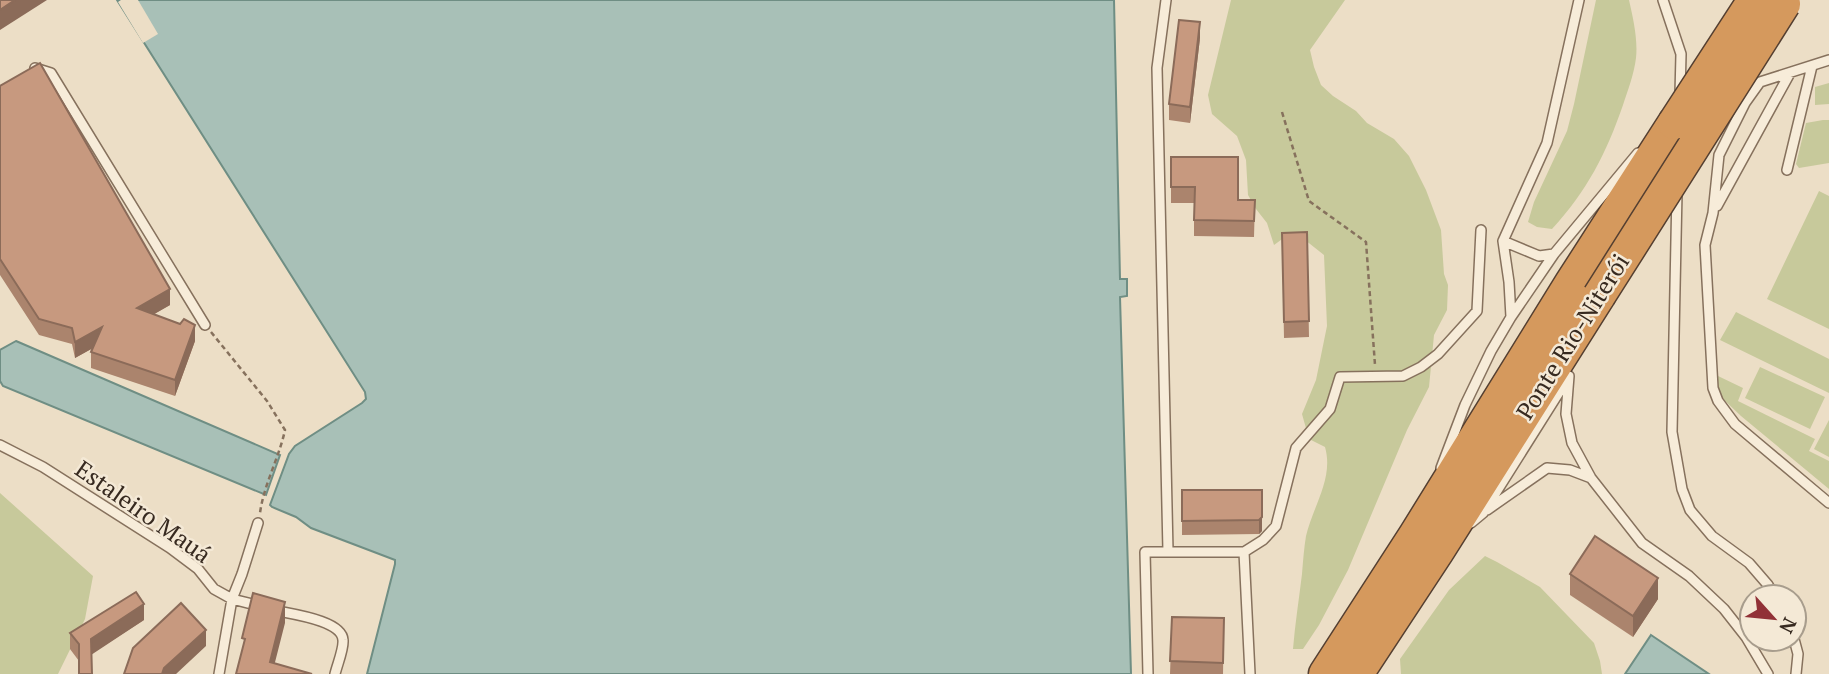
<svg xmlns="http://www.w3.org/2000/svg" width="1829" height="674" viewBox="0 0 1829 674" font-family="'PT Serif',serif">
	<rect width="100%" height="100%" fill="#ecdec6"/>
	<path fill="#c7c99b" d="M 1231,0 L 1345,0 L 1310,50 L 1314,67 L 1321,85 L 1333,96 L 1356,111 L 1367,123 L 1394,139 L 1409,156 L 1426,190 L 1441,230 L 1444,274 L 1448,285 L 1447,310 L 1434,335 L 1429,387 L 1407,430 L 1348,570 L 1319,625 L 1303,649 L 1293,649 C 1295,624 1299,599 1302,574 C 1303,561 1304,548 1306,536 C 1313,506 1334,478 1325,447 L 1309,439 L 1302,414 L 1316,380 L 1327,326 L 1324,255 L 1300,236 L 1285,237 L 1274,245 L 1267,223 L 1256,209 L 1248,195 L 1246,160 L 1237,136 L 1212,114 L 1208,95 Z
		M 1596,0 L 1629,0 C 1633,18 1638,39 1636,58 C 1634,74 1628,90 1623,105 C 1606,154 1587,191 1552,229 L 1537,227 L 1528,222 L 1534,202 L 1567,131 L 1574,104 Z
		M 1829,83 L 1829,104 L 1815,105 L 1815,87 Z
		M 1823,120 L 1829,120 L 1829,163 L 1799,168 L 1796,164 L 1806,123 Z
		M 1819,191 L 1829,196 L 1829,329 L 1767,299 Z
		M 1736,312 L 1829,359 L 1829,393 L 1720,340 Z
		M 1760,367 L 1825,397 L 1810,429 L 1745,398 Z
		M 1718,376 L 1743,388 L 1738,401 L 1815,439 L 1809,451 L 1829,461 L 1829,489 L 1741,416 L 1721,397 L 1717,389 Z
		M 1829,420 L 1829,457 L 1814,449 Z
		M 0,493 L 93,576 L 85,619 L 58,674 L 0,674 Z
		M 1485,556 L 1497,562 L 1540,587 L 1594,643 L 1600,661 L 1602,674 L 1401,674 L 1400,659 L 1449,590 Z"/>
	<path fill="#a8c0b7" stroke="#6f8e84" stroke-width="2" d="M 117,0 L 1114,0 L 1120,279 L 1127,279 L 1127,296 L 1120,297 L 1131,674 L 367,674 L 395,564 L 395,560 L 311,528 L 296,517 L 272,507 L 270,505 L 289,454 L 295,446 L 362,403 L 366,399 L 365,392 Z
		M 16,341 L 280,455 L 266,495 L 3,386 L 0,381 L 0,350 Z
		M 1651,635 L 1709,674 L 1625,674 Z"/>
	<path fill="#ecdec6" d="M 121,0 L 138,0 L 158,34 L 143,43 L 118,2 Z"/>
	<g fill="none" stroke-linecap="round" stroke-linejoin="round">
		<g stroke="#86715d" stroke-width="12">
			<path id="service" d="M 1166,0 L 1157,68 L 1168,551
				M 1663,0 L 1681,54 L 1680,94
				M 1829,60 L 1760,82 L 1745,103 L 1719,155 L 1713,213 L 1705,245 L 1713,388 L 1718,401 L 1735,424 L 1829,503
				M 35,68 L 51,73 L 205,325
				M 1787,170 L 1812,66
				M 1677,192 L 1672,432 L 1682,489 L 1690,510 L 1712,536 L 1749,563 L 1768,585 L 1775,597
				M 1717,206 L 1790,73
				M 1503,241 L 1539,256 L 1554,254
				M 1511,317 L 1509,282 L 1503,241 L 1547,143 L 1579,0
				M 1569,376 L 1566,414 L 1572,443 L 1591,478 L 1642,543 L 1689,576 L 1724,609 L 1746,637 L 1768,674
				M 0,445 L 43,467 L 170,548 L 198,569 L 214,589 L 232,599 L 219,674
				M 1441,468 L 1465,405 L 1491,351 L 1511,317 L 1554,254 L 1638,153
				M 1487,510 L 1547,468 L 1570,470 L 1591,478
				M 258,523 L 242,574 L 232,599 L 260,606
				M 1471,523 L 1483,513 L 1568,378
				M 273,610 C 290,614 342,620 343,640 C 344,649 337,665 335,674
				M 1794,639 L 1798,654 L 1796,674
				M 1148,674 L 1145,552 L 1244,552
				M 1250,674 L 1244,552 L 1263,540 L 1276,526 L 1296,448 L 1330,409 L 1340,377 L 1403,376 L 1421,367 L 1438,354 L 1477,311 L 1481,230"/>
		</g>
		<g stroke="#543f31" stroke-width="35">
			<path id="motorway" d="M 1325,674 L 1415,535 L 1571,283 L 1674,123
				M 1357,674 L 1438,551 L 1599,296"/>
		</g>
		<path stroke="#86715d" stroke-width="2.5" stroke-dasharray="5 3.5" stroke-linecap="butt" d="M 1282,112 L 1309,201 L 1366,242 L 1375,365
			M 211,332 L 267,401 L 285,430 C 279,458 264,484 260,513"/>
		<use href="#service" stroke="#f7ecd9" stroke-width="9"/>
		<use href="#motorway" stroke="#d5995d" stroke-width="32"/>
		<g stroke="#543f31" stroke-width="35" stroke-linecap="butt">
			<path id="motorway-bridge" d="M 1674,123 L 1754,0
				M 1599,296 L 1784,4"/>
		</g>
		<use href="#motorway-bridge" stroke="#d5995d" stroke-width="32"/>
	</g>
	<path fill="#ab846d" d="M 1200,38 L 1190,123 L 1169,120 L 1169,104 Z
		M 0,86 L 170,305 L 154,314 L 195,341 L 175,396 L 91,368 L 91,352 L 93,348 L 75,358 L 72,344 L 39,335 L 0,275 Z
		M 1171,157 L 1238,200 L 1255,200 L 1254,237 L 1194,236 L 1194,203 L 1171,203 Z
		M 1307,232 L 1309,337 L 1284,338 L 1282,233 Z
		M 1182,490 L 1262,490 L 1262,531 L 1259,534 L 1182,535 Z
		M 1570,574 L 1658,599 L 1633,637 L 1570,595 Z
		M 1172,617 L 1224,618 L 1223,674 L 1170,674 Z
		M 144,620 L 91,654 L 79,661 L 70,649 L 70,633 Z"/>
	<path fill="#8b6b59" d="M 15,0 L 47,0 L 0,30 L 0,10 Z
		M 1200,22 L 1200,38 L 1190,123 L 1190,107 Z
		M 170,289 L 170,305 L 137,324 L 137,308 Z
		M 195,325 L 195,341 L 175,396 L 175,380 Z
		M 102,327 L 102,343 L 75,358 L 75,342 Z
		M 1262,517 L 1262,531 L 1259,534 L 1259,520 Z
		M 1658,578 L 1658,599 L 1633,637 L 1633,616 Z
		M 285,602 L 285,623 L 272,674 L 270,662 Z
		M 144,604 L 144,620 L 91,655 L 91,639 Z
		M 206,630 L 206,646 L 176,674 L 162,674 L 164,668 Z"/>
	<path fill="#c7997f" stroke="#8b6b59" stroke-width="2" d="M 0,0 L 15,0 L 0,10 Z
		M 1179,20 L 1200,22 L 1190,107 L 1169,104 Z
		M 40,63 L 170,289 L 137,308 L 180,324 L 184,319 L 195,325 L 175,380 L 91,352 L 102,327 L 75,342 L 72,328 L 39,319 L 0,259 L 0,86 Z
		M 1171,157 L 1238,157 L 1238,200 L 1255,200 L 1254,221 L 1194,220 L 1195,187 L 1171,187 Z
		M 1307,232 L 1309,321 L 1284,322 L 1282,233 Z
		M 1182,490 L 1262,490 L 1262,517 L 1259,520 L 1182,521 Z
		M 1595,536 L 1658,578 L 1633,616 L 1570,574 Z
		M 136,592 L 144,604 L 91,639 L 92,674 L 79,674 L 79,644 L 70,633 Z
		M 253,593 L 285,602 L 270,662 L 312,674 L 236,674 L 245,639 L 242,638 Z
		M 181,603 L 206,630 L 164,668 L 162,674 L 124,674 L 133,648 Z
		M 1172,617 L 1224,618 L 1223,663 L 1170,661 Z"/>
	<g text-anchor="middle" stroke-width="5" stroke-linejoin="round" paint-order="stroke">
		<g font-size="24" fill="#372a20" stroke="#f4e9d6">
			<text transform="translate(1573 337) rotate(-58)" y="8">Ponte Rio-Niterói</text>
			<text transform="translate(143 512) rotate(35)" y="8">Estaleiro Mauá</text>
		</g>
	</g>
	<g transform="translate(1773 618) rotate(117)"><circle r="33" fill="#f4e9d6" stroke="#a89d8d" stroke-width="2"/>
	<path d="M0-5L12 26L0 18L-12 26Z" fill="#913137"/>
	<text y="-10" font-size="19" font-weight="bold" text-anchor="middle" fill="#372a20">N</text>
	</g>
</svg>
